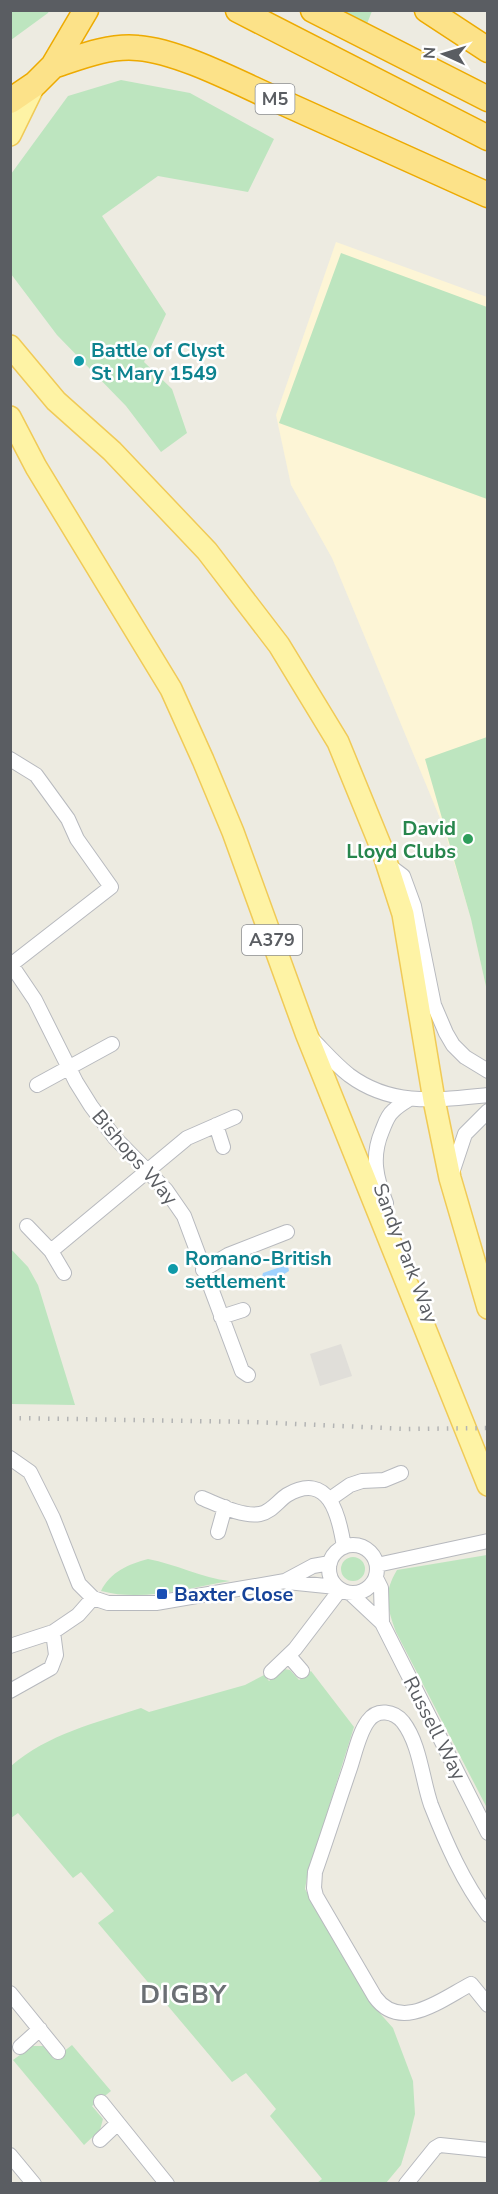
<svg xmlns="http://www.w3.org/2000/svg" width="498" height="2194" viewBox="0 0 498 2194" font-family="'Nunito Sans',sans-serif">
	<rect width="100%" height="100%" fill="#edebe1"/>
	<path fill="#fdf5d6" d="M 336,242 L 487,297 L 487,991 L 471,918 L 442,823 L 332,558 L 291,485 L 276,415 Z"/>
	<path fill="#e0ded9" d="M 341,1344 L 352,1376 L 320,1386 L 310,1354 Z"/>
	<path fill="#bde5bf" d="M 11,10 L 49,10 L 49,11 L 48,13 L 11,40 Z
		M 331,11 L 372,11 L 365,29 Z
		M 121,80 L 190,93 L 274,139 L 248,192 L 158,176 L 102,216 L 166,314 L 144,362 L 172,389 L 187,433 L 161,452 L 126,406 L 57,335 L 11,274 L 11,174 L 68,96 Z
		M 341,253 L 487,307 L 487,499 L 279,423 Z
		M 487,737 L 487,991 L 471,919 L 425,759 Z
		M 10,1248 L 28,1267 L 38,1285 L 75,1405 L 11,1404 Z
		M 487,1555 L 487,1808 L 396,1632 C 387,1607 383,1593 397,1570 Z
		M341 1569a12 12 0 1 1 24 0a12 12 0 1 1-24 0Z
		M 148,1559 C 176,1564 201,1578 230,1581 C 189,1588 142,1602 101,1591 C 110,1572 129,1564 148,1559 Z
		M 284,1669 L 290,1670 L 299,1680 L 311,1671 L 354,1727 L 307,1877 L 305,1889 L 369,2001 L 393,2028 L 413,2081 L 415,2114 L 408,2142 L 401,2165 L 386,2183 L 317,2183 L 322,2179 L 270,2116 L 276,2109 L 246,2073 L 232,2082 L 98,1923 L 114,1911 L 81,1872 L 73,1878 L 18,1813 L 11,1818 L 11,1766 C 48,1734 95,1723 141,1708 L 149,1712 L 245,1685 L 264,1675 L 269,1681 Z
		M 72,2045 L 111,2091 L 92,2106 L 103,2119 L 100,2130 L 84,2145 L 13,2060 L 32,2046 L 43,2046 L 54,2059 Z"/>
	<path fill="#a0d2fe" d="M 283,1266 L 288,1266 L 289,1271 L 270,1283 L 264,1282 L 261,1280 L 263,1273 Z"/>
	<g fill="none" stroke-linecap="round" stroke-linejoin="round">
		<g stroke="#b7b9be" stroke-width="16">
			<path id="street" d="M 10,759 L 36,775 L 68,819 L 77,839 L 111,887 L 12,964
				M 387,864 L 403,876 L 414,906 L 434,1005 L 446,1033 L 453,1045 L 465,1057 L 488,1071
				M 10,963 L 35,1000 L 76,1082 L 91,1106 L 115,1138 L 166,1190 L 184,1216 L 242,1371 L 248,1375
				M 312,1039 C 324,1051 335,1064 349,1075 C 392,1107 437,1100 488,1095
				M 37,1085 L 112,1044
				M 216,1125 L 223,1147
				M 452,1173 L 465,1134 L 488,1111
				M 386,1203 C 376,1178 371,1157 382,1131 C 385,1124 387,1116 393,1111 C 397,1107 403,1103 408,1100
				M 27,1226 L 51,1251 L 64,1273
				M 51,1251 L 187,1138 L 235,1117
				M 203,1270 L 228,1255 L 287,1232
				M 221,1317 L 243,1310
				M 10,1458 L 30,1472 L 53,1518 L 79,1584 L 93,1598 L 108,1603 L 156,1603 L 285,1581 L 313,1566 L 330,1563
				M 202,1498 C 219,1505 242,1517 260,1514 C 271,1512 278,1501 287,1495 C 329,1471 339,1515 344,1547
				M 330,1499 L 350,1485 L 362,1481 L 384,1480 L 401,1473
				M 218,1532 L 225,1507
				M329 1569a24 24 0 1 1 48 0a24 24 0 1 1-48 0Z
				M 377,1565 L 488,1541
				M 376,1578 L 381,1588 L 382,1623
				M 287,1582 L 336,1587
				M 350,1593 L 382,1623 L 488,1833
				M 10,1646 L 53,1632 L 78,1615 L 93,1598
				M 289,1656 L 302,1671
				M 271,1672 L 295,1649 L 340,1590
				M 10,1691 L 51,1668 L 56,1655 L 53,1632
				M 488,1915 C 463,1882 446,1843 431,1805 C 422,1779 420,1744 403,1722 C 394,1711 377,1708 368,1721 C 359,1733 355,1753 350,1768 C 338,1803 327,1838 315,1872 L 314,1888 L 316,1896 L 375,1997 C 401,2033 442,1999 471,1984 L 488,2005
				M 10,1993 L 58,2052
				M 20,2047 L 40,2029
				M 101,2102 L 167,2184
				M 100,2140 L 118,2123
				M 10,2155 L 34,2184
				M 406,2184 L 435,2148 L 440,2145 L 488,2150"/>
		</g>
		<g stroke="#f0ca57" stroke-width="24">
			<path id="primary" d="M 10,135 L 35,84
				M 10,346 L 56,401 L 112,451 L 207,551 L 279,645 L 338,742 L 383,852 L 403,914 L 434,1100 L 450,1178 L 488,1308
				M 10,417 L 36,467 L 171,689 L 203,760 L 233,832 L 306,1033 L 488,1485"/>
		</g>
		<g stroke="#edaa01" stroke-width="27">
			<path id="highway" d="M 238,10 L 488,138
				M 313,10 L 488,99
				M 427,10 L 488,50
				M 53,66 C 80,57 109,45 138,48 C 178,51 237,82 275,99 C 346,131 417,163 488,195
				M 10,101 L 35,84 L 53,66 L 86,10"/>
		</g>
		<use href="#street" stroke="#fff" stroke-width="14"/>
		<use href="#primary" stroke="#fef3a5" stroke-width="21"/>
		<use href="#highway" stroke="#fce289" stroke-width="24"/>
		<path stroke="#b3b4b4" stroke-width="4.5" stroke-dasharray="1.5 8" stroke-linecap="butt" d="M 10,1418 L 253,1422 L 407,1429 L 488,1428"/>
	</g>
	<g fill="#0f9aa8" stroke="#fff" stroke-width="2">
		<circle cx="79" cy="361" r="6"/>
		<circle cx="173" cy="1269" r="6"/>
	</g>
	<circle fill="#2e9e5b" stroke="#fff" stroke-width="2" cx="468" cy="839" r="6"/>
	<rect fill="#1a4fb4" stroke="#fff" stroke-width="2" x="156" y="1588" width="12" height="12" rx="3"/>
	<g text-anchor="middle" stroke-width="5" stroke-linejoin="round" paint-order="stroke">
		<g fill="#fff" stroke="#8c8e91" stroke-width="1.5">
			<rect x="255.5" y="84" width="39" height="30" rx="4.5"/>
			<rect x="242" y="925" width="60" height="30" rx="4.5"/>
		</g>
		<g font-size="18" font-weight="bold" fill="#5a5d62">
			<text x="275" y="105">M5</text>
			<text x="272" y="946">A379</text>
		</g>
		<g font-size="20" font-weight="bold" fill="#0d838f" stroke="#fff" text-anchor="start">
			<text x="91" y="357">Battle of Clyst<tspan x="91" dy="23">St Mary 1549</tspan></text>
			<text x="185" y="1265">Romano-British<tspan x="185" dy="23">settlement</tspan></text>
		</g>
		<g font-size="20" font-weight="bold" fill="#27864d" stroke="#fff" text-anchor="end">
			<text x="456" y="835">David<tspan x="456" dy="23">Lloyd Clubs</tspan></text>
		</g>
		<g font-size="20" fill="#5a5d62" stroke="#fff">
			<text transform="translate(135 1157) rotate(49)" y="7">Bishops Way</text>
			<text transform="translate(406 1253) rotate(69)" y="7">Sandy Park Way</text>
			<text transform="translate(435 1728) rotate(63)" y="7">Russell Way</text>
		</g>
		<g font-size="20" font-weight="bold" fill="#164399" stroke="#fff" text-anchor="start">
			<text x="174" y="1601">Baxter Close</text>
		</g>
		<g font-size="26" font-weight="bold" letter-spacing="1.5" fill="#6b6f74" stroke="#fff">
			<text x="184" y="2003">DIGBY</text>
		</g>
	</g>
	<rect width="498" height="2194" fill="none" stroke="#5a5d62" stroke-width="24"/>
	<g transform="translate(444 54) rotate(274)" stroke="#ffffff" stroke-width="4.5" paint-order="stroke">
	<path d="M0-4.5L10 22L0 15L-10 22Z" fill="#5a5d62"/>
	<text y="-9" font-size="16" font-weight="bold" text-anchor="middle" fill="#5a5d62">N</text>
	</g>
</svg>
